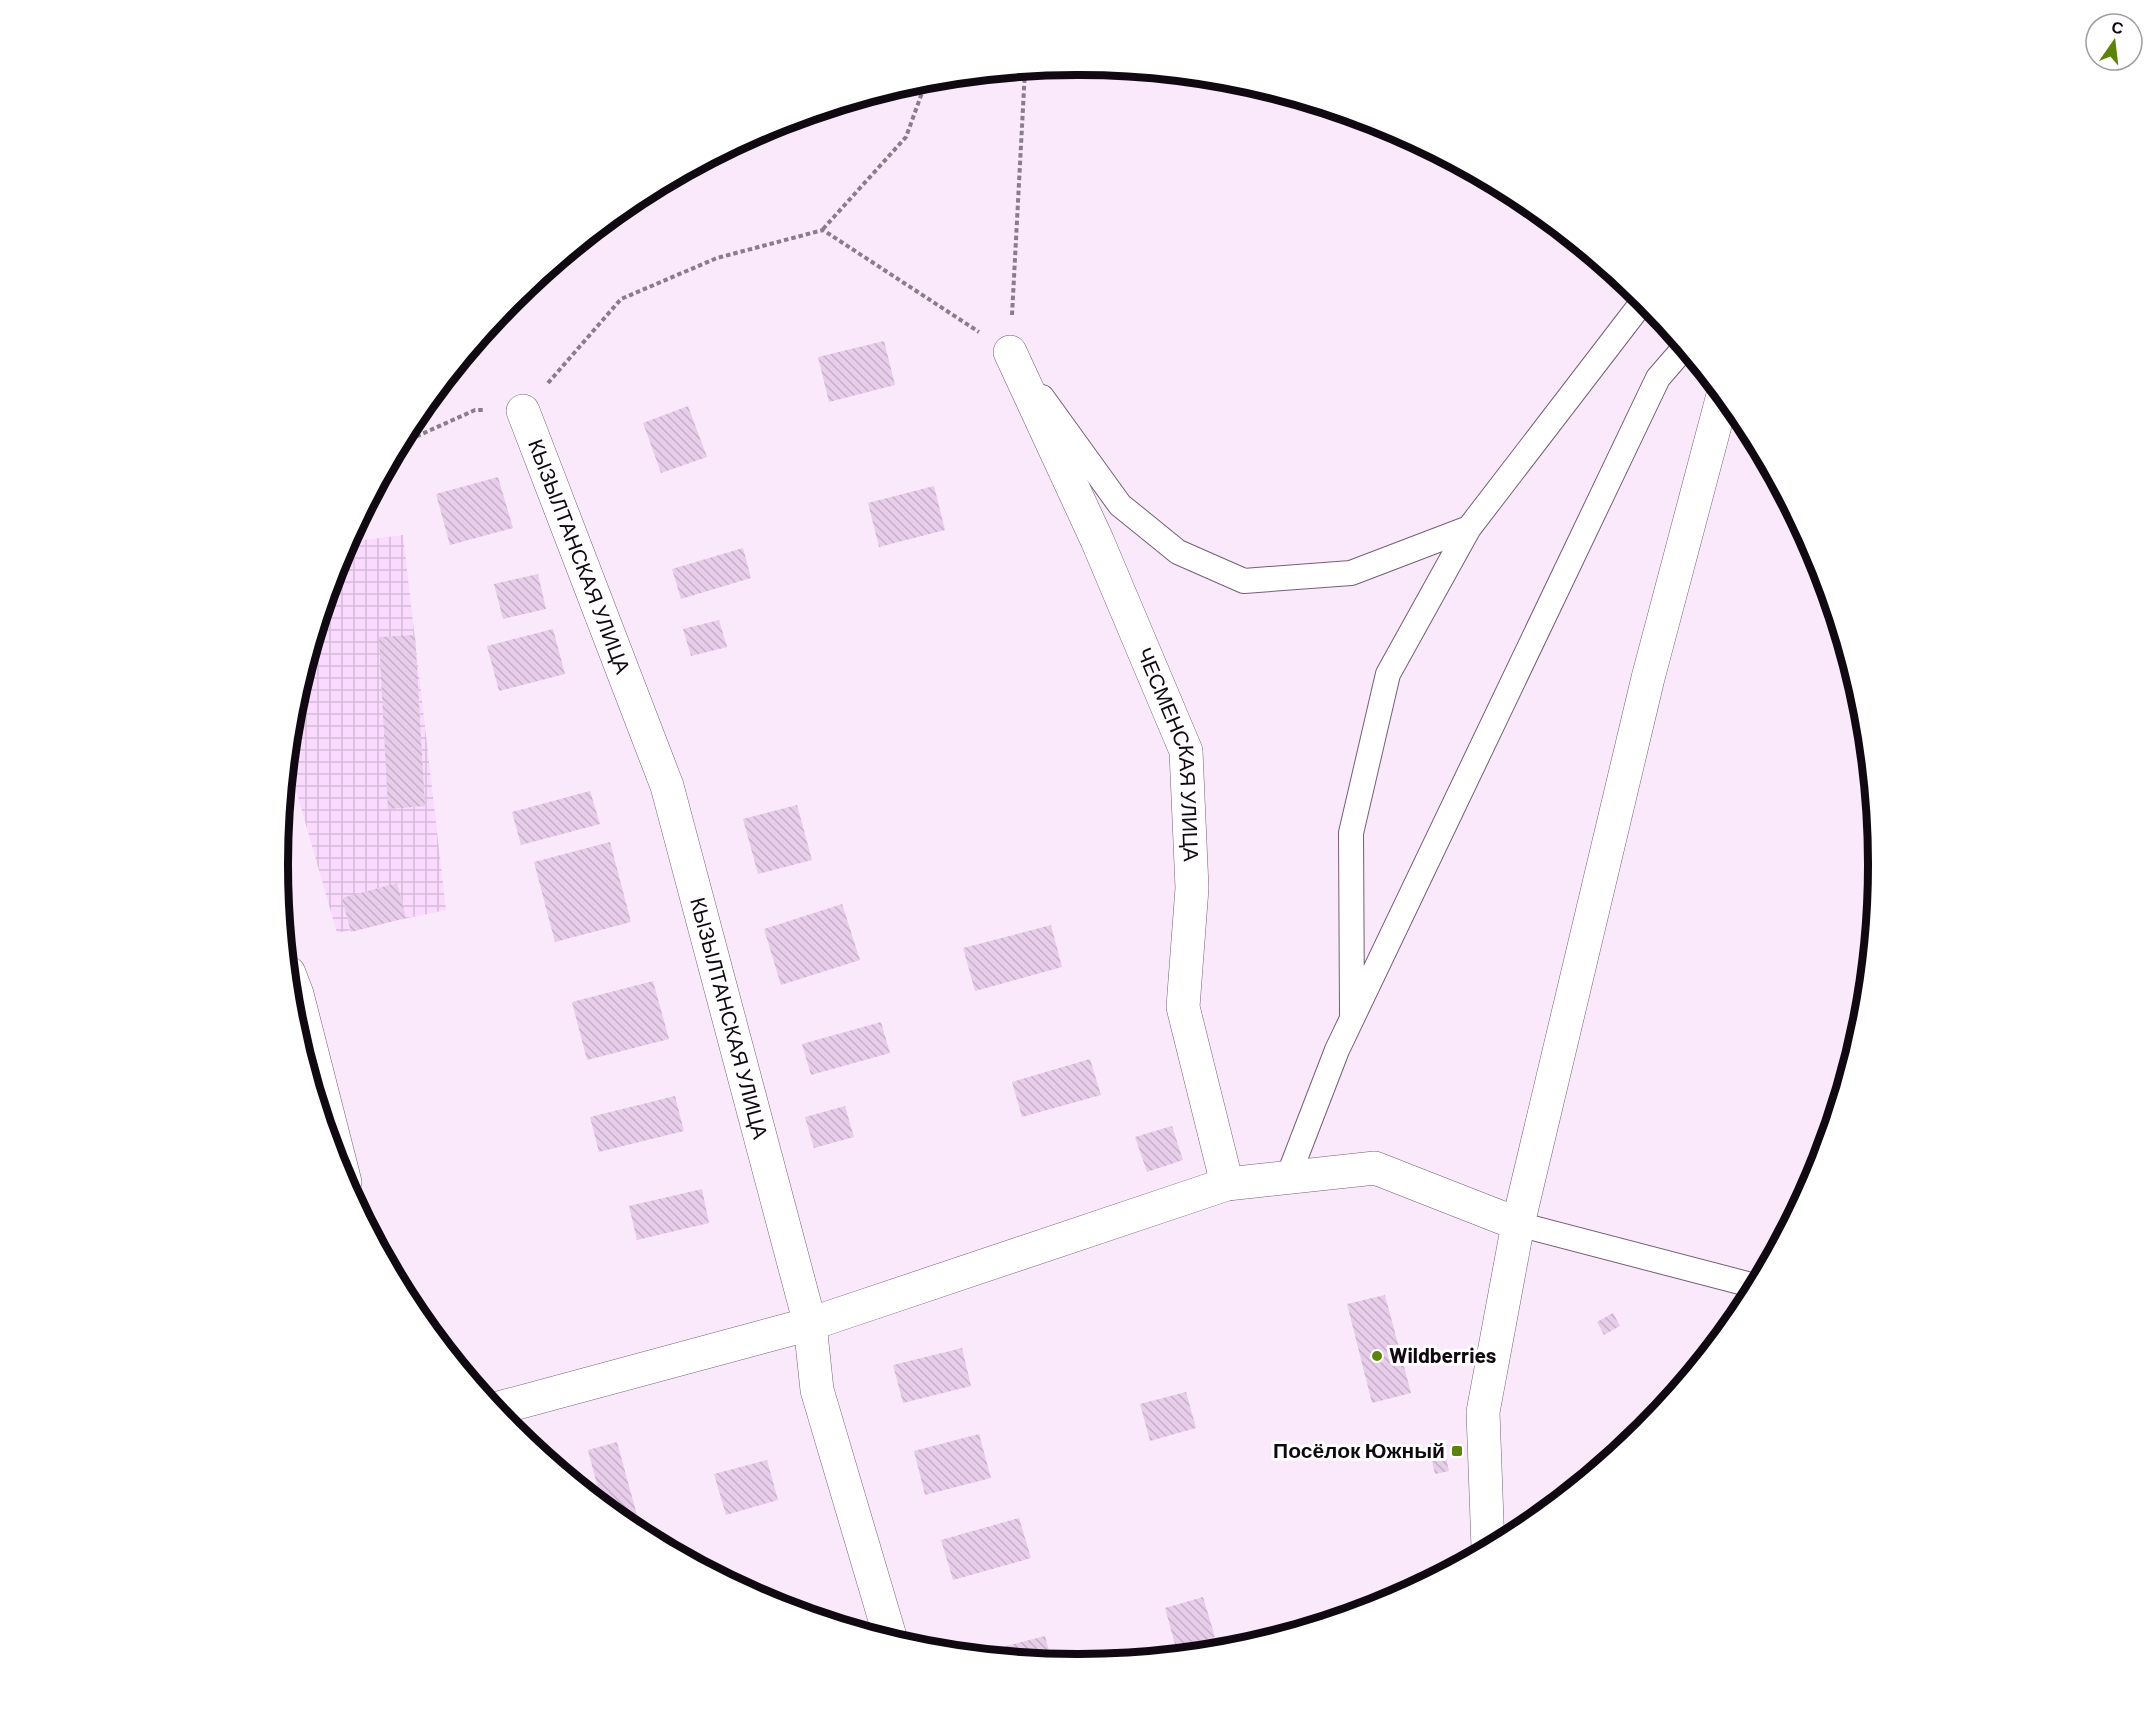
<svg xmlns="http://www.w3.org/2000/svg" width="2156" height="1729" viewBox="0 0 2156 1729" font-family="Barlow,sans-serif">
	<defs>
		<pattern id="industrial-grid" width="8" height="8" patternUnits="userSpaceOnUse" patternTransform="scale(1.5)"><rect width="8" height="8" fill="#fadafe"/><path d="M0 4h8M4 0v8" fill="none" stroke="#d5bad9"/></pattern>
		<pattern id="building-back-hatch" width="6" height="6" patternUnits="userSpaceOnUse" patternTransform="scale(1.5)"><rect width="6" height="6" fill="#e7cdea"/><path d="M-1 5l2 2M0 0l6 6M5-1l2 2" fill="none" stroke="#c5afc8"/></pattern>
	</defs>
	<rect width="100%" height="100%" fill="#f9e9fb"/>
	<path fill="url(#industrial-grid)" d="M 403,535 L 446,910 L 337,933 L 288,762 L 293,708 L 332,583 L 342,582 L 340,555 L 348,542 Z"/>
	<path fill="url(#building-back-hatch)" d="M 884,341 L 895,385 L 829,402 L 818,357 Z
		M 688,406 L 707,457 L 661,473 L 643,423 Z
		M 498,477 L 513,528 L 450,545 L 436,494 Z
		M 934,486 L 945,530 L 879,547 L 868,503 Z
		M 743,548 L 751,578 L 681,599 L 672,569 Z
		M 538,574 L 546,609 L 503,619 L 494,584 Z
		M 719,620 L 727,647 L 691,656 L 683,629 Z
		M 553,629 L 565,674 L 499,691 L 487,646 Z
		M 415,635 L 425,806 L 388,809 L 379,637 Z
		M 590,791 L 600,824 L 521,845 L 512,812 Z
		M 797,805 L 812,860 L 758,874 L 743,819 Z
		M 610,842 L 631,922 L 555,942 L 534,862 Z
		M 397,883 L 406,918 L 351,932 L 342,898 Z
		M 842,904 L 860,960 L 781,985 L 764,929 Z
		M 1051,925 L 1062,967 L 975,991 L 963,948 Z
		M 653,981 L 669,1039 L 587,1060 L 572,1002 Z
		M 881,1022 L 890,1053 L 811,1075 L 802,1044 Z
		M 1090,1059 L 1101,1095 L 1022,1117 L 1012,1082 Z
		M 675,1096 L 684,1131 L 599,1152 L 590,1117 Z
		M 845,1106 L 854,1137 L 814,1148 L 805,1117 Z
		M 1172,1126 L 1183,1160 L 1147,1172 L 1135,1137 Z
		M 702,1189 L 709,1223 L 637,1240 L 629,1206 Z
		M 1385,1295 L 1411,1393 L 1372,1403 L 1347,1304 Z
		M 1613,1313 L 1620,1326 L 1604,1335 L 1597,1322 Z
		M 962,1348 L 971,1386 L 903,1403 L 893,1365 Z
		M 1186,1392 L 1196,1428 L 1150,1441 L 1140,1404 Z
		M 979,1434 L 991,1478 L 925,1495 L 914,1451 Z
		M 1442,1441 L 1449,1471 L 1435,1474 L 1428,1444 Z
		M 617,1442 L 637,1515 L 621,1519 L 602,1504 L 588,1450 Z
		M 767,1460 L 778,1500 L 726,1515 L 714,1474 Z
		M 1019,1518 L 1031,1558 L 953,1580 L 941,1540 Z
		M 1203,1597 L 1215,1637 L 1176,1648 L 1165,1608 Z
		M 1045,1636 L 1052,1662 L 976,1654 Z"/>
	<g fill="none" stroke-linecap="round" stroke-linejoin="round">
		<g stroke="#755e78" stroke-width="26">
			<path id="lane" d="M 1042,397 L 1120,505 L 1178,552 L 1244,581 L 1351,573 L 1469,528
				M 1352,1014 L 1351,833 L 1388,674 L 1469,528 L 1644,300
				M 1288,1177 L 1337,1050 L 1658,378 L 1684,348
				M 1518,1224 L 1755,1286"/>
		</g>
		<g stroke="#755e78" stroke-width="34">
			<g id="street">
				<path id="s1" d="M 1010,352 L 1097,540 L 1186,751 L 1192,888 L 1183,1007 L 1227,1184"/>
				<path id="s2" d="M 523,411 L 667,786 L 810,1324 L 817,1390 L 891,1640"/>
				<path d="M 289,973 L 297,994 L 345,1182"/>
				<path d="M 495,1409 L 810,1324 L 1227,1184 L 1375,1168 L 1518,1224"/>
				<path d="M 1488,1548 L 1483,1412 L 1518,1224 L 1648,678 L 1723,395"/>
			</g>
		</g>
		<path stroke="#897d8a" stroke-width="4" stroke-dasharray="4.5 3" stroke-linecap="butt" d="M 823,229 L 906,137 L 927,79
			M 1012,315 L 1025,70
			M 548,383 L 621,299 L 717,258 L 823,230 L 979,332
			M 394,455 L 404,442 L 475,410 L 484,410"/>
		<use href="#lane" stroke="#fff" stroke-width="24"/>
		<use href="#street" stroke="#fff" stroke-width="33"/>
	</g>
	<g fill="#5c840a" stroke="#fff" stroke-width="2">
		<circle cx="1377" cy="1356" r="6"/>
		<rect x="1451" y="1445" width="12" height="12" rx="3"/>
	</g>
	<g text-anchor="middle" stroke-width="6" stroke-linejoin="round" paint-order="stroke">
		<g font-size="21" fill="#110912" stroke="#fff">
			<text dy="7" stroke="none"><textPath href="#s2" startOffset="156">КЫЗЫЛТАНСКАЯ УЛИЦА</textPath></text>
			<text dy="7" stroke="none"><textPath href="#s1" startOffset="436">ЧЕСМЕНСКАЯ УЛИЦА</textPath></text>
			<text dy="7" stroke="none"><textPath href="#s2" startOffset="642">КЫЗЫЛТАНСКАЯ УЛИЦА</textPath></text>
		</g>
		<g font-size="21" font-weight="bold" fill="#110912" stroke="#fff" text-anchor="start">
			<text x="1389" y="1363">Wildberries</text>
			<text x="1445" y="1458" text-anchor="end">Посёлок Южный</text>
		</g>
	</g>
	<path d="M0 0H2156V1729H0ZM1077 75H1079A789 789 0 0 1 1868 864V865A789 789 0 0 1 1079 1654H1077A789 789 0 0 1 288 865V864A789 789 0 0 1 1077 75Z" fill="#fff" fill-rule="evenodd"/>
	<path fill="none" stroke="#110912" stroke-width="8" d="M1077 75H1079A789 789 0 0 1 1868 864V865A789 789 0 0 1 1079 1654H1077A789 789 0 0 1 288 865V864A789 789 0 0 1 1077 75Z"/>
	<g transform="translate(2114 42) rotate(14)"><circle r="28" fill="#ffffff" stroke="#a09da0" stroke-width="1.5"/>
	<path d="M0-4.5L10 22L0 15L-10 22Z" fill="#5c840a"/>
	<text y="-9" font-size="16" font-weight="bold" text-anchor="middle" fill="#110912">С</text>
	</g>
</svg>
